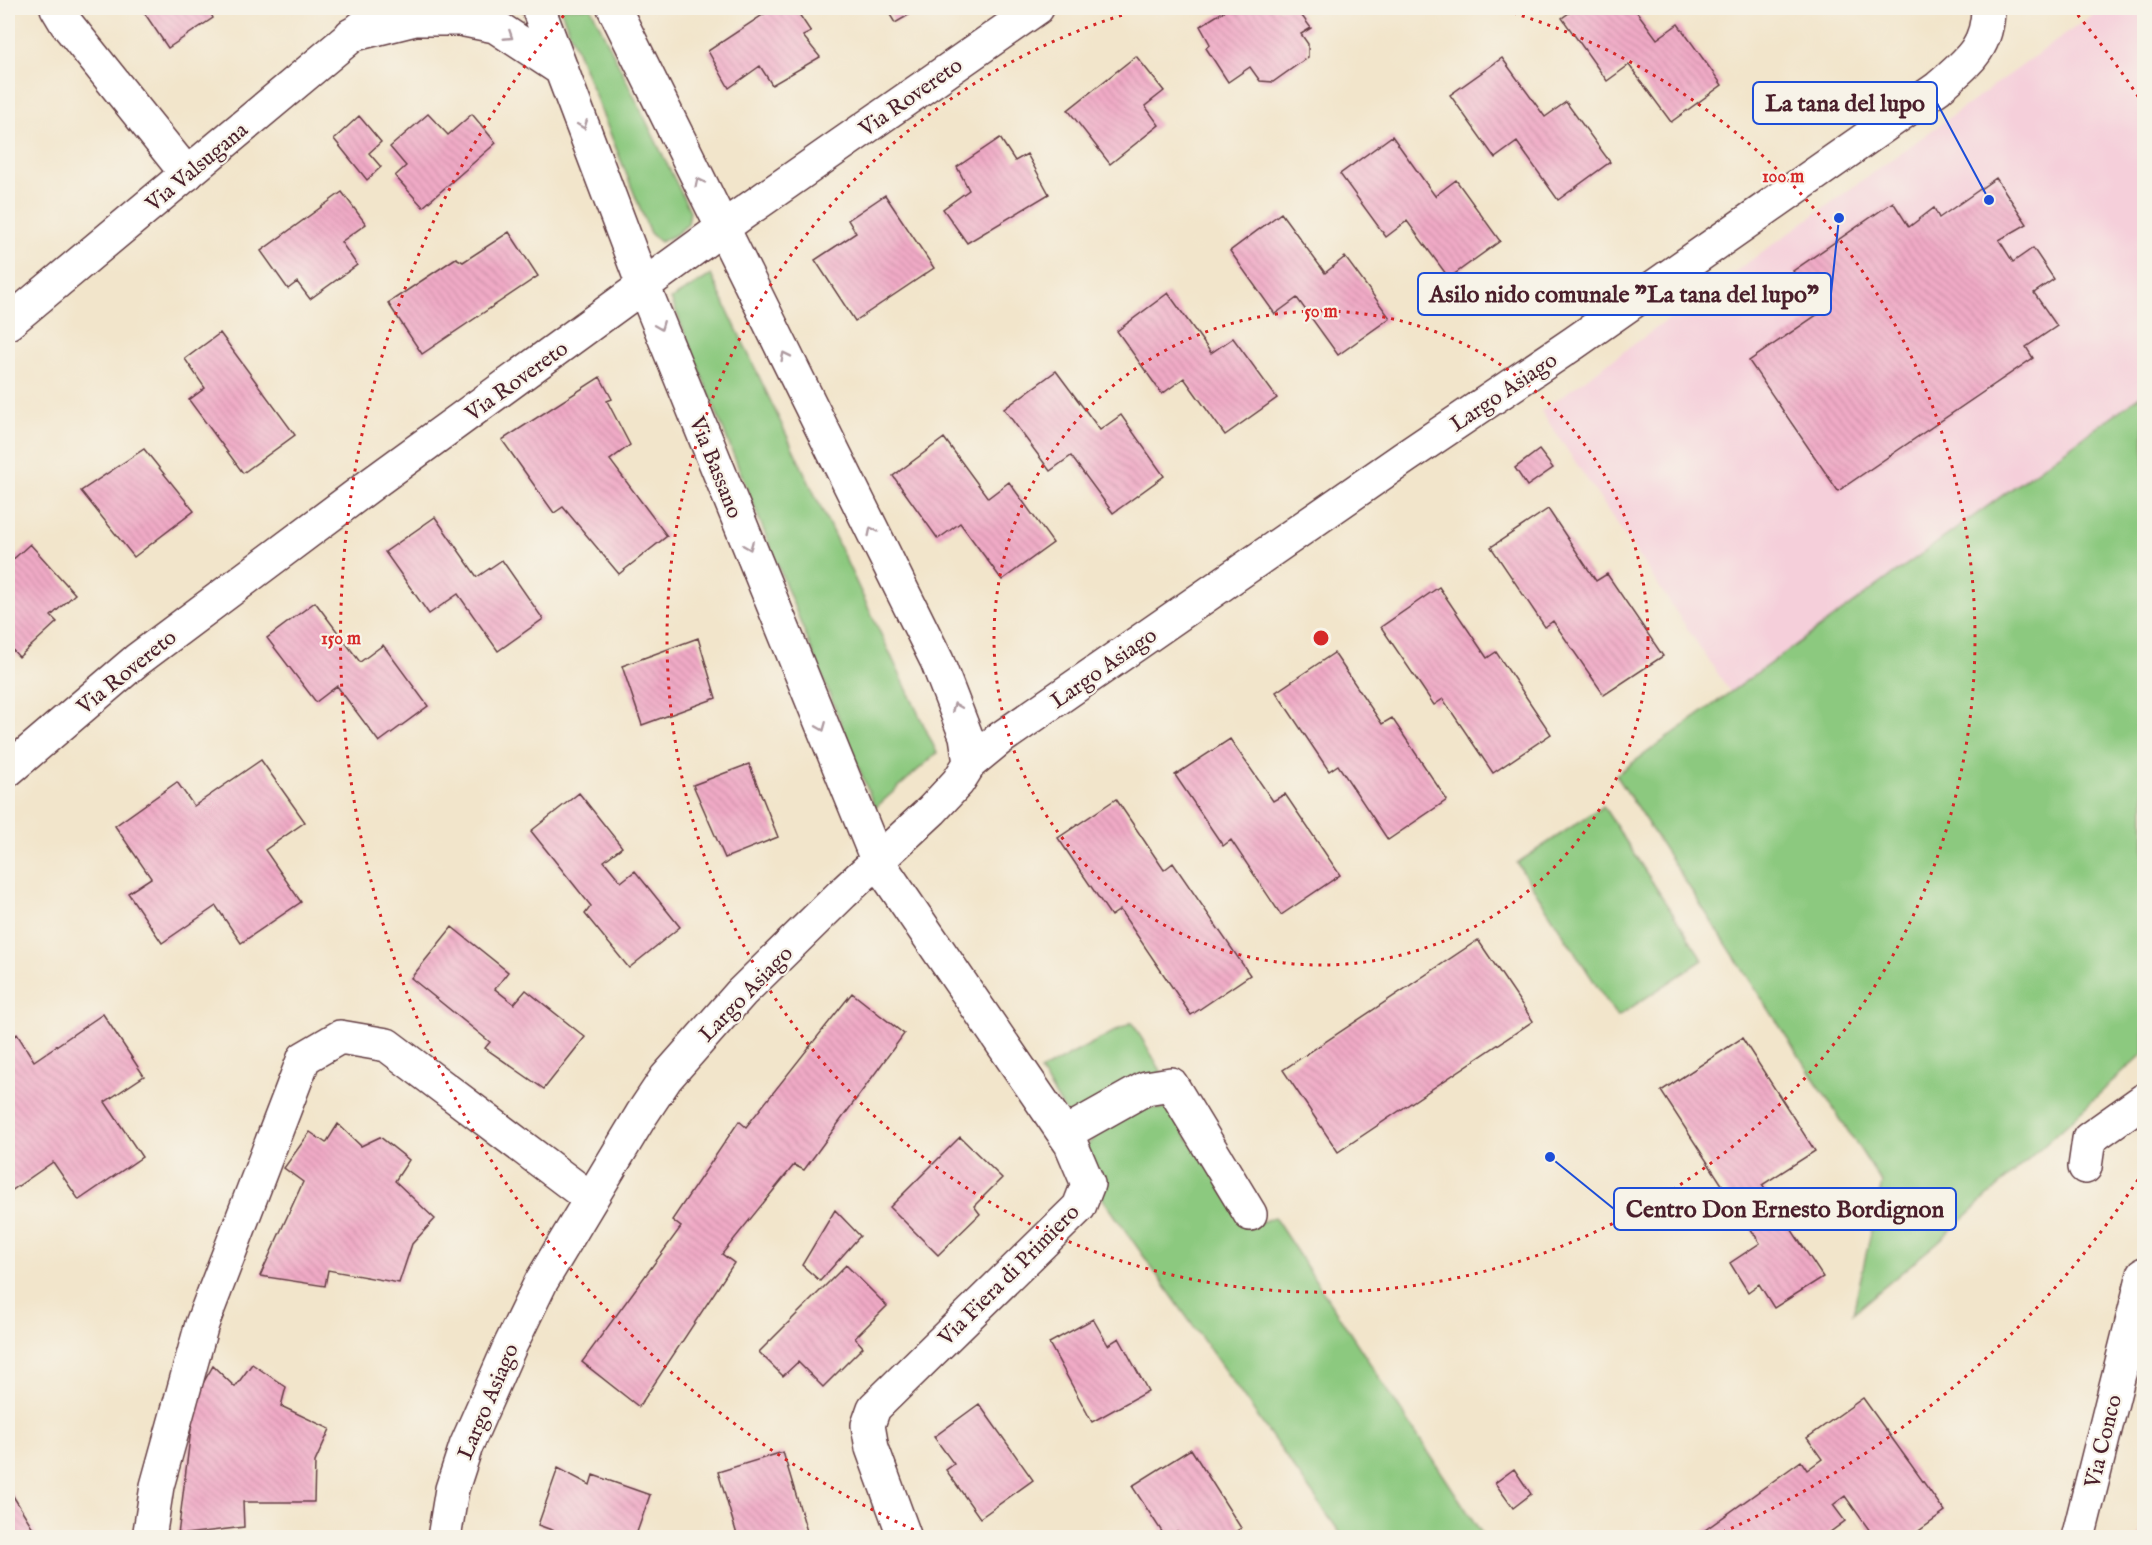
<svg xmlns="http://www.w3.org/2000/svg" width="2152" height="1545" viewBox="0 0 2152 1545" font-family="'IM FELL English',serif">
	<defs>
		<pattern id="building-back-hatch" width="6" height="6" patternUnits="userSpaceOnUse" patternTransform="scale(1.5)"><rect width="6" height="6" fill="#f0aac6"/><path d="M-1 5l2 2M0 0l6 6M5-1l2 2" fill="none" stroke="#cf92aa"/></pattern>
	</defs>
	<rect width="100%" height="100%" fill="#f7f3e8"/>
	<filter id="ink" filterUnits="userSpaceOnUse"><feTurbulence type="fractalNoise" baseFrequency=".0167" numOctaves="2"/><feDisplacementMap in="SourceGraphic" scale="12" xChannelSelector="R" yChannelSelector="G"/><feConvolveMatrix kernelMatrix="1 2 1 2 8 2 1 2 1" color-interpolation-filters="sRGB"/></filter>
	<filter id="wash" filterUnits="userSpaceOnUse"><feTurbulence type="fractalNoise" baseFrequency=".008" numOctaves="4" result="noise"/><feDisplacementMap in="SourceGraphic" scale="24" xChannelSelector="R" yChannelSelector="G"/><feGaussianBlur stdDeviation="1.35" result="paint"/><feColorMatrix in="noise" values="0 0 0 0 0 0 0 0 0 0 0 0 0 0 0 0 0 1.4 0 .05"/><feComposite in="paint" operator="in"/></filter>
	<g filter="url(#wash)">
		<rect width="100%" height="100%" fill="#f2e5cb"/>
		<path fill="#f5cfda" d="M 2102,8 L 2144,8 L 2144,393 L 1730,692 L 1541,411 Z"/>
		<path fill="#8cc97f" stroke="#6b7455" stroke-width="1.5" d="M 560,8 L 591,8 L 690,211 L 688,224 L 675,235 L 660,242 L 650,233 Z
			M 711,275 L 937,753 L 875,808 L 671,299 Z
			M 2144,393 L 2144,1053 L 1939,1241 L 1853,1313 L 1882,1183 L 1616,775 Z
			M 1603,806 L 1703,960 L 1617,1017 L 1517,863 Z
			M 1132,1022 L 1164,1076 L 1071,1121 L 1040,1071 Z
			M 1148,1108 L 1167,1109 L 1208,1166 L 1247,1228 L 1274,1217 L 1484,1537 L 1343,1537 L 1103,1199 L 1085,1148 L 1106,1124 L 1126,1110 Z"/>
		<g id="blocks">
			<path fill="url(#building-back-hatch)" d="M 141,8 L 216,8 L 210,12 L 213,18 L 168,48 Z
				M 773,8 L 795,8 L 811,32 L 803,36 L 820,57 L 772,85 L 760,66 L 729,88 L 708,51 Z
				M 886,8 L 921,8 L 895,23 Z
				M 1229,8 L 1296,8 L 1311,28 L 1301,34 L 1308,44 L 1308,57 L 1273,82 L 1260,81 L 1250,67 L 1228,82 L 1206,48 L 1210,44 L 1200,26 Z
				M 1576,8 L 1634,8 L 1657,39 L 1678,24 L 1722,85 L 1671,122 L 1629,65 L 1607,81 L 1562,18 Z
				M 1136,56 L 1164,91 L 1145,106 L 1159,125 L 1110,164 L 1068,110 Z
				M 1502,58 L 1545,117 L 1566,102 L 1610,162 L 1558,200 L 1517,142 L 1495,158 L 1450,95 Z
				M 428,114 L 448,135 L 472,114 L 496,143 L 423,207 L 395,176 L 406,166 L 390,147 Z
				M 359,116 L 381,142 L 369,153 L 381,167 L 367,180 L 334,139 Z
				M 1392,136 L 1435,196 L 1456,180 L 1500,241 L 1449,278 L 1407,221 L 1386,237 L 1340,174 Z
				M 1000,138 L 1015,161 L 1027,154 L 1049,194 L 967,243 L 943,209 L 969,190 L 957,167 Z
				M 1996,178 L 2027,224 L 1999,240 L 2013,262 L 2033,248 L 2054,279 L 2034,293 L 2057,326 L 2026,347 L 2033,358 L 1838,491 L 1749,361 L 1821,312 L 1793,271 L 1893,202 L 1909,227 L 1934,208 L 1939,218 Z
				M 342,192 L 366,224 L 341,242 L 357,265 L 310,299 L 297,282 L 288,289 L 261,251 Z
				M 885,195 L 934,268 L 855,321 L 815,260 L 856,233 L 848,220 Z
				M 1281,213 L 1325,273 L 1345,257 L 1390,318 L 1338,355 L 1297,298 L 1275,314 L 1230,251 Z
				M 509,232 L 538,276 L 422,354 L 388,303 L 456,258 L 463,262 Z
				M 1168,293 L 1211,353 L 1233,338 L 1277,398 L 1225,435 L 1184,378 L 1162,394 L 1117,331 Z
				M 220,333 L 295,435 L 243,473 L 189,400 L 205,388 L 185,359 Z
				M 1056,371 L 1100,430 L 1121,415 L 1164,476 L 1113,513 L 1071,456 L 1050,471 L 1004,409 Z
				M 600,377 L 612,399 L 607,401 L 630,445 L 610,460 L 667,536 L 619,574 L 563,507 L 554,513 L 502,440 Z
				M 944,438 L 988,498 L 1009,482 L 1053,543 L 1002,580 L 960,523 L 938,539 L 893,476 Z
				M 144,449 L 194,511 L 134,557 L 81,491 Z
				M 1539,450 L 1553,468 L 1527,486 L 1515,468 Z
				M 1548,509 L 1596,581 L 1607,574 L 1663,656 L 1604,695 L 1553,621 L 1545,627 L 1491,547 Z
				M 435,517 L 477,577 L 502,560 L 543,619 L 498,651 L 458,594 L 429,614 L 385,552 Z
				M 30,544 L 75,594 L 51,616 L 57,622 L 19,657 L 8,645 L 8,564 Z
				M 1439,587 L 1487,658 L 1496,652 L 1551,734 L 1493,773 L 1443,699 L 1434,705 L 1381,627 Z
				M 315,602 L 360,662 L 383,645 L 428,706 L 379,742 L 337,686 L 316,702 L 267,638 Z
				M 698,638 L 716,698 L 642,725 L 622,666 Z
				M 1334,653 L 1382,724 L 1392,718 L 1447,800 L 1388,840 L 1338,765 L 1329,771 L 1276,692 Z
				M 1230,739 L 1273,801 L 1285,794 L 1340,875 L 1281,915 L 1231,840 L 1223,846 L 1175,775 Z
				M 261,760 L 305,822 L 265,850 L 301,902 L 241,943 L 216,906 L 162,943 L 128,893 L 151,878 L 115,826 L 177,782 L 194,806 Z
				M 749,764 L 778,837 L 725,858 L 693,785 Z
				M 579,793 L 622,847 L 604,861 L 621,882 L 635,871 L 680,927 L 629,968 L 585,914 L 591,906 L 531,831 Z
				M 1116,799 L 1164,870 L 1173,863 L 1250,975 L 1191,1015 L 1120,910 L 1111,916 L 1058,838 Z
				M 452,927 L 508,972 L 495,989 L 514,1004 L 526,990 L 585,1037 L 544,1089 L 485,1048 L 490,1042 L 411,978 Z
				M 1478,940 L 1533,1021 L 1338,1152 L 1283,1070 Z
				M 852,993 L 904,1034 L 804,1170 L 794,1165 L 722,1254 L 734,1263 L 639,1407 L 582,1362 L 681,1227 L 672,1220 L 739,1121 L 746,1127 Z
				M 103,1014 L 144,1076 L 105,1102 L 142,1157 L 79,1200 L 53,1162 L 8,1193 L 8,1041 L 17,1034 L 34,1061 Z
				M 1742,1038 L 1815,1151 L 1762,1185 L 1823,1277 L 1774,1308 L 1759,1284 L 1748,1292 L 1730,1263 L 1760,1243 L 1661,1091 Z
				M 338,1124 L 361,1146 L 380,1137 L 409,1160 L 395,1181 L 435,1219 L 412,1244 L 399,1283 L 328,1270 L 325,1286 L 260,1276 L 303,1182 L 284,1168 L 310,1132 L 326,1143 Z
				M 960,1137 L 1002,1178 L 974,1206 L 980,1214 L 938,1255 L 890,1207 Z
				M 835,1210 L 860,1236 L 820,1281 L 802,1265 Z
				M 846,1265 L 887,1306 L 855,1338 L 863,1347 L 823,1387 L 798,1362 L 783,1376 L 759,1352 Z
				M 1093,1319 L 1108,1345 L 1119,1338 L 1148,1391 L 1092,1422 L 1049,1343 Z
				M 252,1364 L 286,1387 L 281,1406 L 330,1429 L 315,1462 L 314,1502 L 243,1502 L 244,1527 L 178,1535 L 191,1429 L 179,1425 L 213,1366 L 235,1387 Z
				M 1863,1398 L 1945,1512 L 1909,1538 L 1875,1538 L 1845,1496 L 1833,1505 L 1845,1521 L 1822,1538 L 1694,1538 L 1801,1461 L 1807,1470 L 1822,1459 L 1807,1438 Z
				M 979,1404 L 1033,1480 L 980,1518 L 946,1470 L 954,1464 L 934,1437 Z
				M 1191,1449 L 1241,1528 L 1226,1538 L 1181,1538 L 1177,1531 L 1166,1538 L 1132,1486 Z
				M 783,1452 L 809,1538 L 738,1538 L 718,1472 Z
				M 558,1468 L 590,1485 L 593,1475 L 650,1495 L 635,1538 L 574,1538 L 538,1525 Z
				M 1514,1469 L 1531,1494 L 1513,1508 L 1495,1483 Z
				M 10,1491 L 39,1538 L 8,1538 L 8,1492 Z
				M 2144,1519 L 2144,1538 L 2139,1538 Z"/>
		</g>
	</g>
	<g filter="url(#ink)">
		<use href="#blocks" fill-opacity="0" stroke="#633d43" stroke-width="1.5"/>
		<g fill="none" stroke-linecap="round" stroke-linejoin="round">
			<g stroke="#633d43" stroke-width="36">
				<path id="minor" d="M 57,8 L 66,23 L 187,174
					M 538,8 L 643,285 L 878,862 L 1071,1144 L 1088,1184 L 1079,1207 L 874,1408 L 868,1425 L 872,1448 L 905,1538
					M 614,8 L 937,661 L 966,736 L 970,763
					M 351,35 L 415,19 L 460,19 L 495,26 L 562,70
					M 8,770 L 137,660 L 373,483 L 739,216 L 1037,8
					M 1064,1134 L 1146,1088 L 1171,1084 L 1250,1214
					M 2085,1167 L 2089,1139 L 2144,1100
					M 149,1538 L 157,1486 L 202,1324 L 304,1058 L 340,1037 L 387,1045 L 591,1199
					M 444,1538 L 452,1489 L 466,1446 L 510,1346 L 541,1282 L 642,1114 L 666,1078 L 741,993 L 843,893 L 932,810 L 958,782 L 970,763 L 998,740 L 1404,458 L 1574,343 L 1938,88 C 1966,63 1988,49 1988,8
					M 2078,1538 L 2144,1274"/>
			</g>
			<g stroke="#633d43" stroke-width="36">
				<path id="major" d="M 8,323 L 385,8"/>
			</g>
			<use href="#minor" stroke="#fff" stroke-width="33"/>
			<use href="#major" stroke="#fff" stroke-width="33"/>
		</g>
		<defs><path id="oneway-chevron" d="M-2-3.5L2.5 0L-2 3.5" fill="none" stroke-width="1.6" stroke-linecap="round" stroke-linejoin="round" transform="scale(1.5)"/></defs>
		<g stroke="#ae9aa0">
			<use href="#oneway-chevron" transform="translate(509 36) rotate(33)"/>
			<use href="#oneway-chevron" transform="translate(583 125) rotate(69)"/>
			<use href="#oneway-chevron" transform="translate(699 182) rotate(-116)"/>
			<use href="#oneway-chevron" transform="translate(660 326) rotate(68)"/>
			<use href="#oneway-chevron" transform="translate(785 356) rotate(-116)"/>
			<use href="#oneway-chevron" transform="translate(872 531) rotate(-116)"/>
			<use href="#oneway-chevron" transform="translate(749 546) rotate(68)"/>
			<use href="#oneway-chevron" transform="translate(956 707) rotate(-112)"/>
			<use href="#oneway-chevron" transform="translate(822 727) rotate(68)"/>
		</g>
	</g>
	<g fill="none" stroke="#d62828" stroke-width="3" stroke-dasharray="3 6">
		<circle cx="1321" cy="638" r="327"/>
		<path d="M1496 8A654 654 0 1 1 1146 8"/>
		<path d="M2143 1172A980 980 0 0 1 1712 1537M930 1537A980 980 0 0 1 570 8M2072 8A980 980 0 0 1 2143 104"/>
	</g>
	<g text-anchor="middle" stroke-width="4.5" stroke-linejoin="round" paint-order="stroke">
		<g font-size="22" fill="#4a1f2b" stroke="#f7f3e8">
			<text transform="translate(910 96) rotate(-35)" y="8">Via Rovereto</text>
			<text transform="translate(196 166) rotate(-40)" y="8">Via Valsugana</text>
			<text transform="translate(516 380) rotate(-36)" y="8">Via Rovereto</text>
			<text transform="translate(1503 391) rotate(-34)" y="8">Largo Asiago</text>
			<text transform="translate(717 467) rotate(68)" y="8">Via Bassano</text>
			<text transform="translate(1103 667) rotate(-35)" y="8">Largo Asiago</text>
			<text transform="translate(126 671) rotate(-39)" y="8">Via Rovereto</text>
			<text transform="translate(745 993) rotate(-46)" y="8">Largo Asiago</text>
			<text transform="translate(1008 1274) rotate(-45)" y="8">Via Fiera di Primiero</text>
			<text transform="translate(487 1401) rotate(-67)" y="8">Largo Asiago</text>
			<text transform="translate(2102 1441) rotate(-76)" y="8">Via Conco</text>
		</g>
	</g>
	<circle cx="1321" cy="638" r="9" fill="#d62828" stroke="#f7f3e8" stroke-width="3"/>
	<g font-size="18" text-anchor="middle" font-weight="bold" fill="#d62828" stroke="#f7f3e8" stroke-width="4.5" stroke-linejoin="round" paint-order="stroke">
		<text x="1783" y="182">100 m</text>
		<text x="1321" y="317">50 m</text>
		<text x="341" y="644">150 m</text>
	</g>
	<path fill="none" stroke="#1d4ed8" stroke-width="2" d="M1989 200L1937 103M1839 218L1831 294M1550 1157L1614 1209"/>
	<g fill="#1d4ed8" stroke="#f7f3e8" stroke-width="2">
		<circle cx="1989" cy="200" r="6"/>
		<circle cx="1839" cy="218" r="6"/>
		<circle cx="1550" cy="1157" r="6"/>
	</g>
	<g fill="#f7f3e8" stroke="#1d4ed8" stroke-width="2">
		<rect x="1753" y="82" width="184" height="42" rx="6"/>
		<rect x="1418" y="273" width="413" height="42" rx="6"/>
		<rect x="1614" y="1188" width="342" height="42" rx="6"/>
	</g>
	<g font-size="24" text-anchor="middle" font-weight="bold" fill="#4a1f2b">
		<text x="1845" y="111">La tana del lupo</text>
		<text x="1624" y="302">Asilo nido comunale "La tana del lupo"</text>
		<text x="1785" y="1217">Centro Don Ernesto Bordignon</text>
	</g>
	<rect width="2152" height="1545" fill="none" stroke="#f7f3e8" stroke-width="30"/>
</svg>
